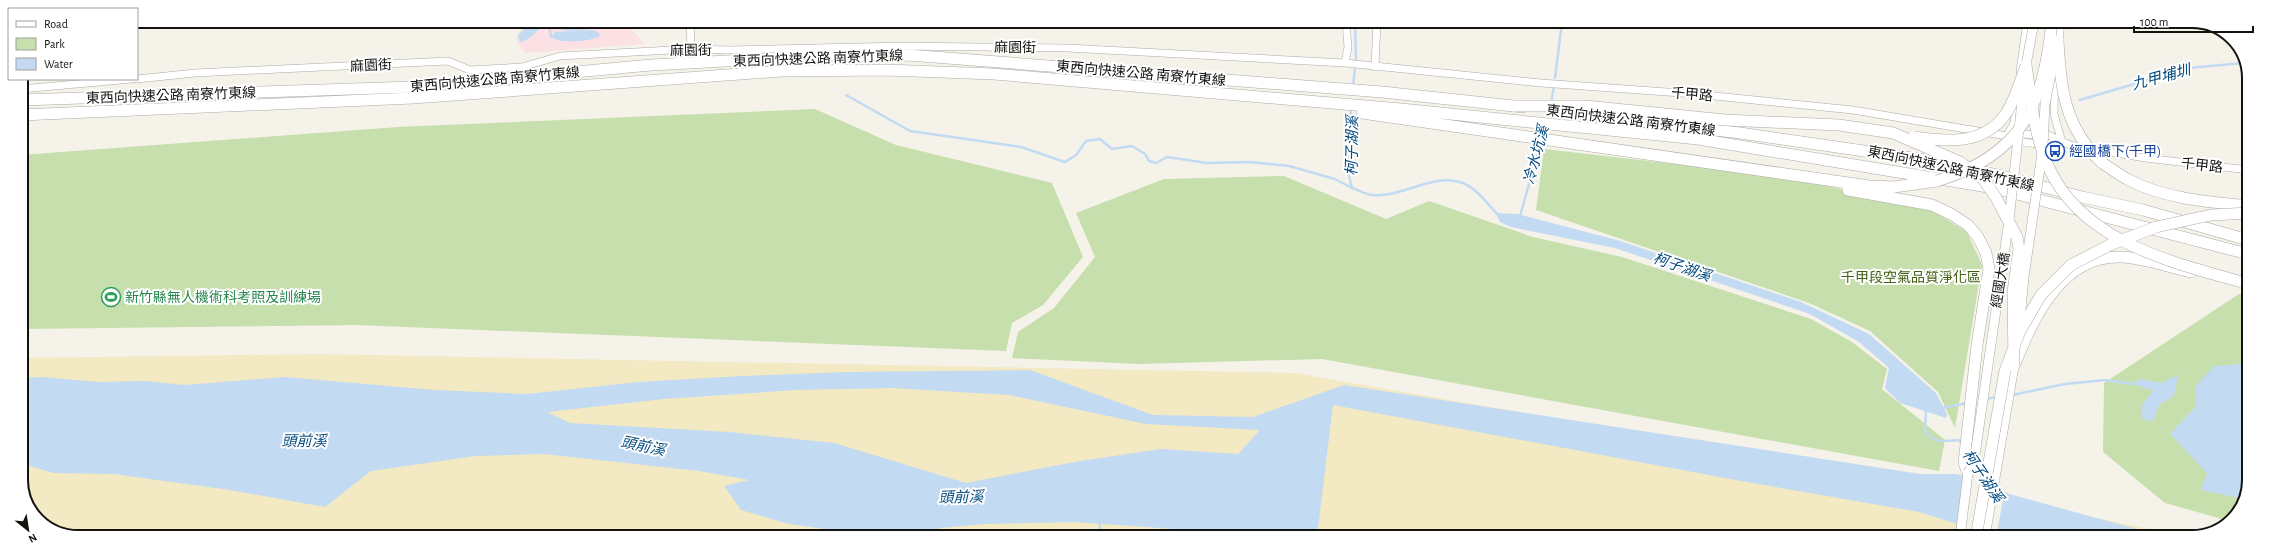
<svg xmlns="http://www.w3.org/2000/svg" width="2270" height="558" viewBox="0 0 2270 558" font-family="'Alegreya Sans','Noto Sans TC',sans-serif">
	<rect width="100%" height="100%" fill="#f5f2ea"/>
	<path fill="#fce1e4" d="M 531,21 L 625,21 L 644,44 L 525,53 L 517,41 L 517,35 Z"/>
	<path fill="#c6dfac" d="M 815,109 L 896,145 L 1052,183 L 1083,257 L 1043,305 L 1012,323 L 1006,351 L 357,325 L 21,329 L 21,155 L 398,127 Z
		M 1544,149 L 1779,176 L 1926,207 L 1967,232 L 1982,265 L 1955,428 L 1938,392 L 1870,331 L 1809,303 L 1536,210 Z
		M 1284,176 L 1386,219 L 1429,201 L 1533,237 L 1622,257 L 1811,319 L 1852,342 L 1887,369 L 1882,389 L 1945,440 L 1939,471 L 1322,359 L 1139,364 L 1012,358 L 1018,332 L 1054,308 L 1095,257 L 1076,213 L 1164,179 Z
		M 2239,294 L 2248,296 L 2248,491 L 2229,521 L 2165,503 L 2103,452 L 2104,383 Z"/>
	<path fill="#f3e9c3" d="M 320,354 L 1295,373 L 1950,487 L 2187,537 L 67,536 L 35,518 L 21,487 L 21,358 Z"/>
	<path fill="#c2daf2" fill-rule="evenodd" d="M 532,21 L 549,21 L 528,39 L 520,43 L 518,35 Z
		M 556,21 L 594,21 L 599,26 C 587,32 562,32 550,27 Z
		M 822,21 L 915,21 L 916,23 L 822,24 Z
		M 593,30 L 599,33 L 600,36 C 590,42 559,44 551,37 L 555,32 Z
		M 1496,213 L 1517,214 L 1617,240 L 1801,302 L 1869,334 L 1936,393 L 1947,414 L 1946,418 L 1900,403 L 1885,388 L 1889,368 L 1859,342 L 1810,314 L 1615,248 L 1511,227 L 1500,222 Z
		M 2243,364 L 2248,366 L 2248,491 L 2243,499 L 2201,490 L 2207,473 L 2170,434 L 2196,406 L 2196,386 L 2214,366 Z
		M 1030,370 L 1153,415 L 1253,417 L 1344,385 L 1920,474 L 1956,474 L 1986,480 L 2009,494 L 2166,537 L 1999,537 L 1919,512 L 1741,481 L 1333,405 L 1317,537 L 1220,536 L 1217,532 L 1075,522 L 985,524 L 940,528 L 922,536 L 874,536 L 789,524 L 741,510 L 724,486 L 749,480 L 699,471 L 544,454 L 475,456 L 371,471 L 325,507 L 230,490 L 114,474 L 53,473 L 21,463 L 21,378 L 43,377 L 98,382 L 145,381 L 185,385 L 285,377 L 435,390 L 527,394 L 638,382 L 742,376 L 846,372 ZM 892,388 L 1009,395 L 1146,424 L 1260,430 L 1238,454 L 1161,449 L 1080,461 L 966,483 L 834,443 L 729,432 L 570,423 L 547,412 L 664,399 L 796,390 Z
		M 2178,375 L 2174,396 L 2159,405 L 2153,421 L 2142,419 L 2142,405 L 2153,391 L 2133,384 L 2140,379 L 2161,383 Z"/>
	<path fill="#f5f2ea" d="M 1965,473 L 1987,478 L 2005,490 L 1996,537 L 1957,526 Z"/>
	<g fill="none" stroke-linecap="round" stroke-linejoin="round">
		<path stroke="#c2daf2" stroke-width="2.5" d="M 549,21 L 551,37
			M 1555,78 L 1562,22
			M 1353,87 L 1356,58 L 1355,22
			M 846,95 L 910,131 L 1021,147 L 1065,162 L 1076,155 L 1086,141 L 1100,139 L 1112,149 L 1132,146 L 1145,154 L 1149,161 L 1156,163 L 1167,157 L 1207,163 L 1249,162 L 1289,166 L 1335,179 L 1352,188
			M 2080,100 L 2188,68 L 2244,63
			M 1551,102 L 1554,87
			M 1351,108 L 1348,172 L 1352,188 C 1359,190 1366,195 1373,195 C 1402,198 1434,172 1463,183 C 1477,189 1487,203 1497,214
			M 1520,216 L 1541,142
			M 2012,395 L 2065,384 L 2105,380 L 2133,384
			M 1986,399 L 1997,397
			M 1926,408 L 1925,431 C 1934,444 1944,441 1959,440 L 1963,446
			M 1943,408 L 1967,403
			M 1976,465 L 1983,475
			M 1099,536 L 1100,521"/>
		<g stroke="#adaaa3" stroke-width="8">
			<path id="minor" d="M 690,21 L 691,49
				M 1345,63 L 1348,47 L 1346,22
				M 1375,67 L 1377,22
				M 2020,71 L 2027,22
				M 2055,71 L 2054,114 L 2062,142
				M 137,79 L 195,73 L 448,61 L 470,70 L 522,67 L 560,56 L 691,49 L 729,50 L 901,46 L 1068,48 L 1345,63 L 1541,83 L 1695,94 L 1853,110 L 2007,136 C 2025,145 2042,145 2062,142
				M 21,89 L 132,79
				M 2015,134 L 2048,135 L 2070,145 L 2145,158 L 2249,170
				M 2007,136 L 2014,123 L 2018,98"/>
		</g>
		<g stroke="#adaaa3" stroke-width="10">
			<path id="secondary" d="M 2058,41 L 2060,22
				M 1960,537 L 1968,473
				M 1985,537 L 2014,366"/>
		</g>
		<g stroke="#adaaa3" stroke-width="12">
			<path id="trunk" d="M 21,100 L 412,87 L 651,65 L 819,56 L 908,55 L 1382,92 L 1523,107
				M 1551,110 L 1740,133 L 1919,159 L 2002,176 L 2082,197 L 2143,210 L 2248,240
				M 1362,113 L 1869,186 L 1894,187 L 1937,181
				M 21,115 L 413,98 L 782,71 L 886,70 L 994,74 L 1401,109 L 1698,139 L 1994,188 L 2248,254
				M 2101,162 C 2110,168 2119,175 2129,180 C 2166,199 2208,202 2249,206
				M 1848,190 L 1932,205 L 1951,214 L 1968,225 L 1978,237 L 1986,253 L 1989,269 L 1977,345 L 1964,463 L 1968,473
				M 2014,366 C 2033,319 2061,254 2122,257 C 2144,258 2169,267 2191,272"/>
		</g>
		<use href="#minor" stroke="#fff" stroke-width="7"/>
		<use href="#secondary" stroke="#fff" stroke-width="9"/>
		<use href="#trunk" stroke="#fff" stroke-width="11"/>
		<g stroke="#adaaa3" stroke-width="10" stroke-linecap="butt">
			<path id="secondary-bridge" d="M 2019,331 L 2024,277 L 2043,147 L 2045,104 L 2056,49
				M 1968,473 L 1974,462 L 2009,220 L 2026,65 L 2034,22"/>
		</g>
		<g stroke="#adaaa3" stroke-width="12" stroke-linecap="butt">
			<path id="trunk-bridge" d="M 2058,41 C 2061,89 2064,126 2101,162
				M 2026,65 C 2031,99 2034,134 2048,166 C 2081,241 2170,262 2242,282
				M 1515,106 L 1585,106 L 1725,120 L 1839,125 L 1893,133 L 1960,162 L 1983,179 L 1995,196 L 2017,237 L 2019,249 L 2013,292 L 2014,366
				M 1914,137 C 1946,142 1983,145 2005,115 C 2015,101 2020,81 2026,66
				M 1937,181 C 2023,155 2043,105 2052,22
				M 1976,537 L 2005,371 L 2020,331 L 2041,295 L 2071,265 L 2112,244 L 2156,227 L 2211,215 L 2249,213"/>
		</g>
		<use href="#secondary-bridge" stroke="#fff" stroke-width="9"/>
		<use href="#trunk-bridge" stroke="#fff" stroke-width="11"/>
	</g>
	<defs>
		<g id="bus-ring" transform="scale(1)"><circle r="9.5" fill="#fff" stroke="#1a4fb4" stroke-width="1.5"/><path d="M-5-6H5V4H4V6H2V4H-2V6H-4V4H-5ZM-3.5-4V0h7V-4ZM-3.5 1.2v1.5H-2V1.2ZM2 1.2v1.5H3.5V1.2Z" fill="#1a4fb4"/></g>
		<g id="stadium-ring" transform="scale(1)"><circle r="9.5" fill="#fff" stroke="#2e9e5b" stroke-width="1.5"/><path d="M0-5a6.5 5 0 1 0 0 10a6.5 5 0 1 0 0-10ZM-3.5-1.8h7v3.6h-7Z" fill="#2e9e5b"/></g>
	</defs>
	<g fill-rule="evenodd">
		<use href="#bus-ring" x="2055" y="151"/>
		<use href="#stadium-ring" x="111" y="297"/>
	</g>
	<g text-anchor="middle" stroke-width="4" stroke-linejoin="round" paint-order="stroke">
		<g font-size="14" fill="#13120f" stroke="#fff">
			<text transform="translate(1015 47) rotate(1)" y="5">麻園街</text>
			<text transform="translate(691 50) rotate(-1)" y="5">麻園街</text>
			<text transform="translate(818 58) rotate(-2)" y="5">東西向快速公路 南寮竹東線</text>
			<text transform="translate(371 65) rotate(-3)" y="5">麻園街</text>
			<text transform="translate(1141 73) rotate(5)" y="5">東西向快速公路 南寮竹東線</text>
			<text transform="translate(495 79) rotate(-5)" y="5">東西向快速公路 南寮竹東線</text>
			<text transform="translate(1692 94) rotate(5)" y="5">千甲路</text>
			<text transform="translate(171 95) rotate(-2)" y="5">東西向快速公路 南寮竹東線</text>
			<text transform="translate(1631 120) rotate(7)" y="5">東西向快速公路 南寮竹東線</text>
			<text transform="translate(2202 165) rotate(6)" y="5">千甲路</text>
			<text transform="translate(1951 168) rotate(12)" y="5">東西向快速公路 南寮竹東線</text>
			<text transform="translate(2000 280) rotate(-81)" y="5">經國大橋</text>
		</g>
		<g font-size="14" fill="#164399" stroke="#fff" text-anchor="start">
			<text x="2069" y="156">經國橋下(千甲)</text>
		</g>
		<g font-size="14" fill="#426113" stroke="#fff">
			<text x="1911" y="282">千甲段空氣品質淨化區</text>
		</g>
		<g font-size="14" fill="#27864d" stroke="#fff" text-anchor="start">
			<text x="125" y="302">新竹縣無人機術科考照及訓練場</text>
		</g>
		<g font-size="15" font-style="italic" fill="#044b80" stroke="#fff">
			<text transform="translate(2161 77) rotate(-15)" y="5">九甲埔圳</text>
			<text transform="translate(1352 146) rotate(-89)" y="5">柯子湖溪</text>
			<text transform="translate(1536 155) rotate(-75)" y="5">冷水坑溪</text>
			<text transform="translate(1682 267) rotate(19)" y="5">柯子湖溪</text>
			<text x="304" y="446">頭前溪</text>
			<text transform="translate(643 446) rotate(12)" y="5">頭前溪</text>
			<text transform="translate(1983 476) rotate(56)" y="5">柯子湖溪</text>
			<text transform="translate(961 497) rotate(-1)" y="5">頭前溪</text>
		</g>
	</g>
	<path d="M0 0H2270V558H0ZM78 28H2192A50 50 0 0 1 2242 78V480A50 50 0 0 1 2192 530H78A50 50 0 0 1 28 480V78A50 50 0 0 1 78 28Z" fill="#fff" fill-rule="evenodd"/>
	<path fill="none" stroke="#13120f" stroke-width="2" d="M78 28H2192A50 50 0 0 1 2242 78V480A50 50 0 0 1 2192 530H78A50 50 0 0 1 28 480V78A50 50 0 0 1 78 28Z"/>
	<rect x="8" y="8" width="130" height="72" fill="#ffffff" stroke="#a1a09f"/>
	<rect x="16" y="21" width="20" height="6" fill="#ffffff" stroke="#a1a09f"/>
	<text x="44" y="28" font-size="12" fill="#13120f">Road</text>
	<rect x="16" y="38" width="20" height="12" fill="#c6dfac" stroke="#a1a09f"/>
	<text x="44" y="48" font-size="12" fill="#13120f">Park</text>
	<rect x="16" y="58" width="20" height="12" fill="#c2daf2" stroke="#a1a09f"/>
	<text x="44" y="68" font-size="12" fill="#13120f">Water</text>
	<g transform="translate(28 530) rotate(150)" stroke="#ffffff" stroke-width="3" paint-order="stroke">
	<path d="M0-3L7 15L0 10L-7 15Z" fill="#13120f"/>
	<text y="-6" font-size="11" font-weight="bold" text-anchor="middle" fill="#13120f">N</text>
	</g>
	<path d="M2134 26v6h119v-6" fill="none" stroke="#13120f" stroke-width="2"/>
	<text x="2140" y="26" font-size="12" fill="#13120f" stroke="#ffffff" stroke-width="3" paint-order="stroke">100 m</text>
</svg>
